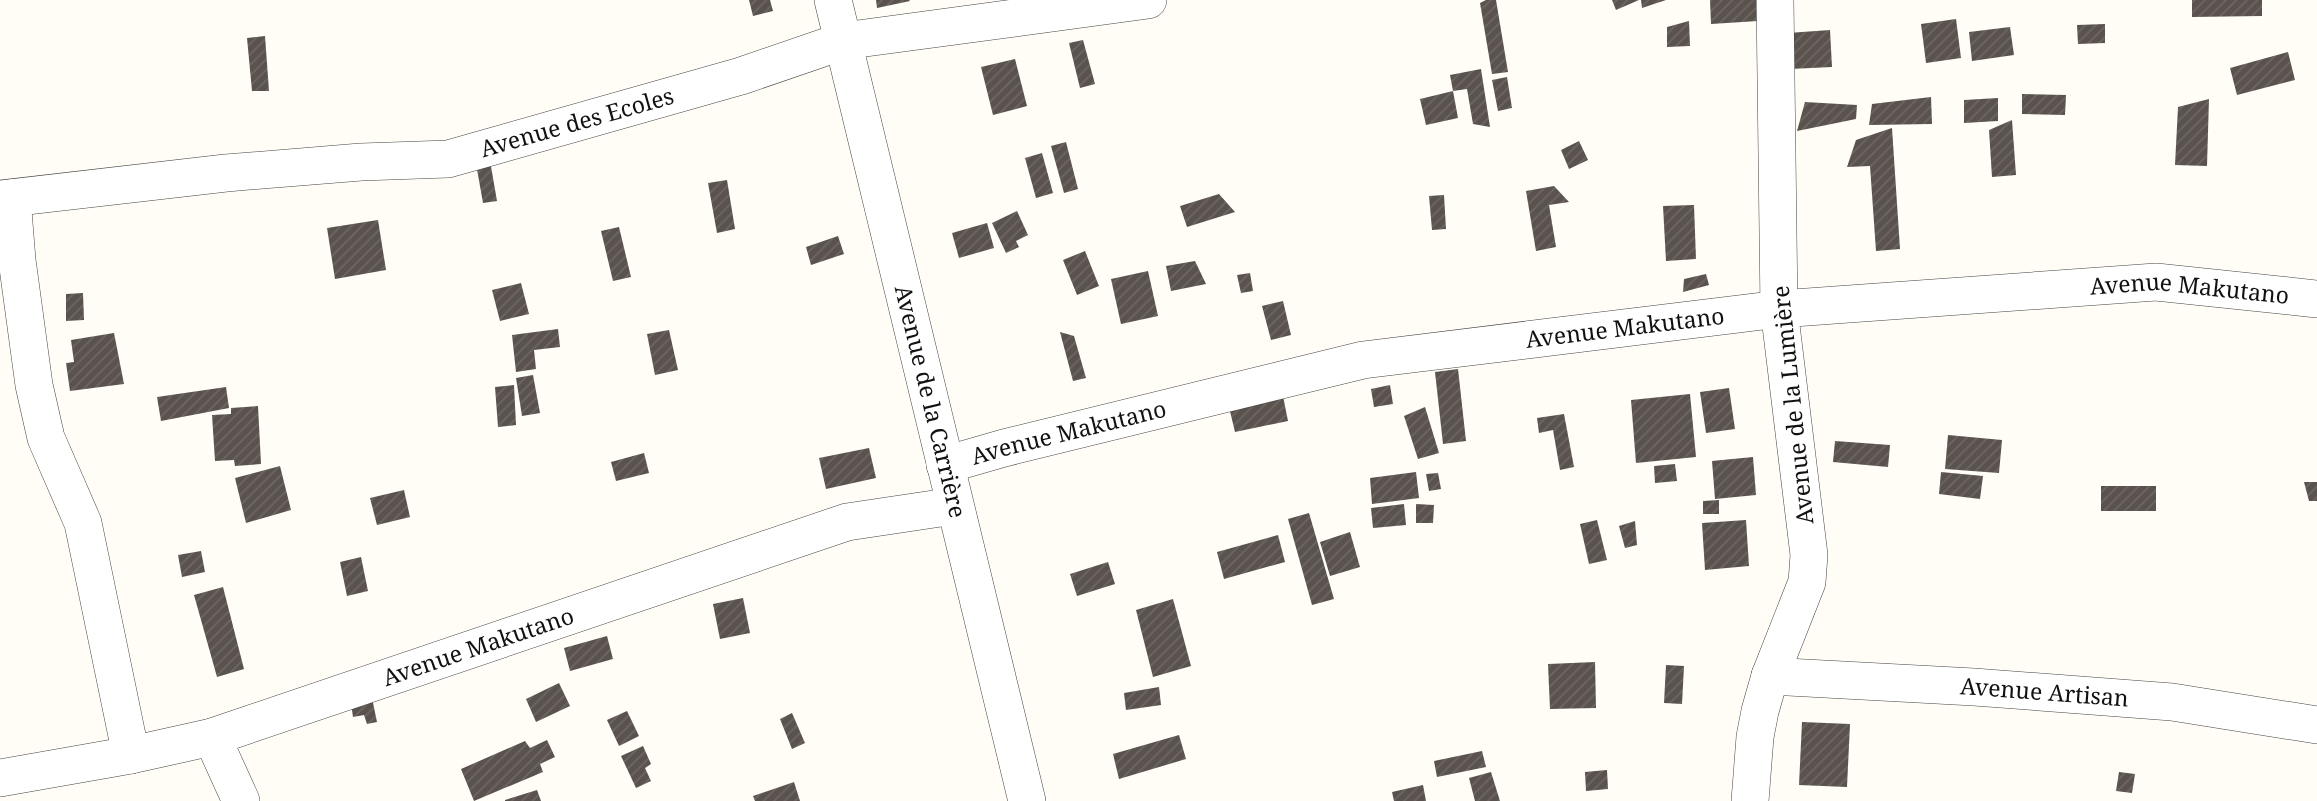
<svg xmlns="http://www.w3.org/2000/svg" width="2317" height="801" viewBox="0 0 2317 801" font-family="'Noto Serif',serif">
	<defs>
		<pattern id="building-hatch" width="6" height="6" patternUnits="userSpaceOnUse" patternTransform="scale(1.75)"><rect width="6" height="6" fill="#5a524d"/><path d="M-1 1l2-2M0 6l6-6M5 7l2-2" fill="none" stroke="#6d6662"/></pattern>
	</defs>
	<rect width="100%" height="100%" fill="#fffdf5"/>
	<path fill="url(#building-hatch)" d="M 749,0 L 770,0 L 773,11 L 753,16 Z
		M 876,0 L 909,0 L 910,1 L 877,8 Z
		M 1486,0 L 1496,0 L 1508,72 L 1492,74 L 1480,3 Z
		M 1612,0 L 1639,0 L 1616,10 Z
		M 1641,0 L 1666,0 L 1642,8 Z
		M 1710,0 L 1758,0 L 1758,21 L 1711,24 Z
		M 2192,0 L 2262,0 L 2262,16 L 2192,17 Z
		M 1956,19 L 1961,58 L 1926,63 L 1921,24 Z
		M 1689,21 L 1690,46 L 1667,47 L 1667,27 Z
		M 2105,24 L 2105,43 L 2078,44 L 2077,25 Z
		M 2010,27 L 2014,55 L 1972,61 L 1969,32 Z
		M 1830,30 L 1832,67 L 1790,69 L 1788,33 Z
		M 265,36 L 269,91 L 252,91 L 247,38 Z
		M 1083,40 L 1095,84 L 1080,88 L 1069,43 Z
		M 2288,52 L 2295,80 L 2237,95 L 2230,68 Z
		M 1015,59 L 1027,106 L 993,115 L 981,67 Z
		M 1481,69 L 1490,127 L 1473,124 L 1467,89 L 1453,91 L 1458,118 L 1426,125 L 1420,99 L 1453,91 L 1450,75 Z
		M 1507,77 L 1512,108 L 1498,111 L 1492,80 Z
		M 2022,94 L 2066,95 L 2065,115 L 2022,114 Z
		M 1931,97 L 1932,124 L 1869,125 L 1872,104 Z
		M 1998,98 L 1998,121 L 1964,123 L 1964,100 Z
		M 2209,99 L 2207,166 L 2175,165 L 2178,107 Z
		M 1805,102 L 1857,105 L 1856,119 L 1797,131 Z
		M 2012,120 L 2016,175 L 1992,177 L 1989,130 Z
		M 1892,128 L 1900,249 L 1876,251 L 1870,166 L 1847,167 L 1856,140 Z
		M 1579,141 L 1588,160 L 1569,169 L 1561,150 Z
		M 1066,142 L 1078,189 L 1064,193 L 1051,146 Z
		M 1042,153 L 1053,193 L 1036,198 L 1025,158 Z
		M 489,155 L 497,201 L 483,203 L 475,158 Z
		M 727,180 L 735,229 L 717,233 L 708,183 Z
		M 1554,186 L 1569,202 L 1549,205 L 1556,247 L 1536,251 L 1526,191 Z
		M 1219,194 L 1235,212 L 1187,227 L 1180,206 Z
		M 1444,195 L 1446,229 L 1432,230 L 1429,196 Z
		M 1694,205 L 1696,259 L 1666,261 L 1663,206 Z
		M 1017,211 L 1028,235 L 1016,241 L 1019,247 L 1006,253 L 992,223 Z
		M 378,220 L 386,270 L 335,279 L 327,228 Z
		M 987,223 L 994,248 L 959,258 L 952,233 Z
		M 619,227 L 631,277 L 613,281 L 601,231 Z
		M 838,236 L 844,254 L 811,265 L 806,247 Z
		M 1085,251 L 1099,286 L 1077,295 L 1063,260 Z
		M 1195,261 L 1206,284 L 1171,291 L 1166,266 Z
		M 1148,271 L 1158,316 L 1121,324 L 1111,279 Z
		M 1250,273 L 1253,291 L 1241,293 L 1237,275 Z
		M 1706,274 L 1709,285 L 1683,292 L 1684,279 Z
		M 521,283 L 529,314 L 500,321 L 492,290 Z
		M 83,293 L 84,320 L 66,321 L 66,294 Z
		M 1283,301 L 1291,335 L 1271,340 L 1262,306 Z
		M 558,329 L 560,347 L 534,350 L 536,369 L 516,372 L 512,335 Z
		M 669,330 L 678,370 L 655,375 L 647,334 Z
		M 1060,332 L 1074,336 L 1086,378 L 1073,381 Z
		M 114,333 L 124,384 L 70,391 L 66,363 L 74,362 L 71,340 Z
		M 1458,369 L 1466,441 L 1443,444 L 1435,372 Z
		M 533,375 L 540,413 L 522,416 L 516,378 Z
		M 514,385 L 516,425 L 498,427 L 495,387 Z
		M 1390,385 L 1393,404 L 1374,407 L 1371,389 Z
		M 226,387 L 229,408 L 161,421 L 157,397 Z
		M 1729,388 L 1735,429 L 1706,433 L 1700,392 Z
		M 1690,394 L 1696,457 L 1636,463 L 1631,400 Z
		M 1283,396 L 1288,421 L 1235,432 L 1229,407 Z
		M 258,406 L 261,464 L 235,466 L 234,460 L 215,461 L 212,415 L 231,414 L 231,408 Z
		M 1425,407 L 1439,453 L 1418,459 L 1404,416 Z
		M 1564,414 L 1574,467 L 1560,470 L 1553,430 L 1539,433 L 1537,418 Z
		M 1948,435 L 2002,440 L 1999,473 L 1945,469 Z
		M 1835,441 L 1890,445 L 1888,467 L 1833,462 Z
		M 869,448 L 876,478 L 826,489 L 819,458 Z
		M 644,453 L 649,473 L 616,481 L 611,462 Z
		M 1753,457 L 1756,495 L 1715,499 L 1712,461 Z
		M 1675,464 L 1677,481 L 1655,483 L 1654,466 Z
		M 280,466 L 291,510 L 246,523 L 235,478 Z
		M 1416,472 L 1419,498 L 1372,504 L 1370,478 Z
		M 1941,472 L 1983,476 L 1980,499 L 1939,494 Z
		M 1438,473 L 1441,489 L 1429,491 L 1426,474 Z
		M 2304,482 L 2317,482 L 2317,501 L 2309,501 Z
		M 2101,486 L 2156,486 L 2156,511 L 2101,511 Z
		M 404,490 L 410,517 L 377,525 L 370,498 Z
		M 1719,500 L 1719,514 L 1703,514 L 1703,501 Z
		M 1404,504 L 1406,525 L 1373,528 L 1371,508 Z
		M 1416,504 L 1434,505 L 1433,523 L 1416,523 Z
		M 1309,513 L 1334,599 L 1312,605 L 1288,519 Z
		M 1597,520 L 1607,560 L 1589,564 L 1580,524 Z
		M 1746,520 L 1749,566 L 1705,570 L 1702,523 Z
		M 1635,521 L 1637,545 L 1625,548 L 1619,526 Z
		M 1350,532 L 1360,567 L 1330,576 L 1320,542 Z
		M 1278,535 L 1285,562 L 1224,579 L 1217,552 Z
		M 201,551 L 205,572 L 182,577 L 178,555 Z
		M 361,557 L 368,591 L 347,596 L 340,562 Z
		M 1108,562 L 1115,584 L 1077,596 L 1070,574 Z
		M 223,587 L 244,669 L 217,677 L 194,595 Z
		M 743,598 L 750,633 L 720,639 L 713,604 Z
		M 1173,599 L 1191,666 L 1153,677 L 1136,610 Z
		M 607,636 L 613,659 L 570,671 L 564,648 Z
		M 1595,662 L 1596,708 L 1550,709 L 1548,664 Z
		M 1666,665 L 1684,666 L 1682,704 L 1664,703 Z
		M 559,683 L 570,706 L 536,722 L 526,699 Z
		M 1159,687 L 1161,705 L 1126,710 L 1124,693 Z
		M 372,698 L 377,722 L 367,724 L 364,715 L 353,717 L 351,703 Z
		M 627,711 L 639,736 L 619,746 L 607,720 Z
		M 792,713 L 805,743 L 792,749 L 780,719 Z
		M 1802,722 L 1850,724 L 1847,787 L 1799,785 Z
		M 1179,735 L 1186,759 L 1119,779 L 1113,754 Z
		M 547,740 L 555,757 L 540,764 L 543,772 L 474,801 L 461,769 L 525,741 L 530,748 Z
		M 643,746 L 651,764 L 645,768 L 651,781 L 636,788 L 621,756 Z
		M 1482,751 L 1486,767 L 1437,777 L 1434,761 Z
		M 1607,770 L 1608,789 L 1586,791 L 1585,772 Z
		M 1491,772 L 1500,801 L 1475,801 L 1469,778 Z
		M 2119,772 L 2135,774 L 2132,793 L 2116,791 Z
		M 794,782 L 800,801 L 755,801 L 753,796 Z
		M 1423,785 L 1426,801 L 1394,801 L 1392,792 Z
		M 537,790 L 541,801 L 505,801 L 505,800 Z"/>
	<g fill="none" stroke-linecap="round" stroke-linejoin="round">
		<g stroke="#444" stroke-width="38">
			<g id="minor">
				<path id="s1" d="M 833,0 L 1027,801"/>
				<path d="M 12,198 L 17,260 L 34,385 L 46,438 L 83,523 L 131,755"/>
				<path id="s2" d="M 0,199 L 226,173 L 361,162 L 448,159 L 741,76 L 843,41 L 1148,0"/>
				<path id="s3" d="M 945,465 L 1004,448 L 1363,360 L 1779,309 L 2156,282 L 2317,299"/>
				<path id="s4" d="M 1770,676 L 1974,687 L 2172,702 L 2317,725"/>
				<path d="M 212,737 L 241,801"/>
				<path id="s5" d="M 0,778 L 131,755 L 212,737 L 847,522 L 954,506"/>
				<path d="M 1750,801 L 1755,737 L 1760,711 L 1770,676 L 1807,582 L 1809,555 L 1779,309 L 1775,0"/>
			</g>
		</g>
		<use href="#minor" stroke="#fff" stroke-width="37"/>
	</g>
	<g text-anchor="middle" stroke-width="7" stroke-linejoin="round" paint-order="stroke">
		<g font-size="23" fill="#111" stroke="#fff">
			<text dy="8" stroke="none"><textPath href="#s2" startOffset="584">Avenue des Ecoles</textPath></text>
			<text dy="8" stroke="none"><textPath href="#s3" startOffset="1262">Avenue Makutano</textPath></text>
			<text dy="8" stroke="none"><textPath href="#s3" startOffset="695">Avenue Makutano</textPath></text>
			<text dy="8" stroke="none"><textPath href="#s1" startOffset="413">Avenue de la Carrière</textPath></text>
			<text transform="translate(1793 405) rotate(-96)" y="8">Avenue de la Lumière</text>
			<text dy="8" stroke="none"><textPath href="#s3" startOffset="128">Avenue Makutano</textPath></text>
			<text dy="8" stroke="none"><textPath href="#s5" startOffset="497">Avenue Makutano</textPath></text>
			<text dy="8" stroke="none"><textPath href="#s4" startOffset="275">Avenue Artisan</textPath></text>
		</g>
	</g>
</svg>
